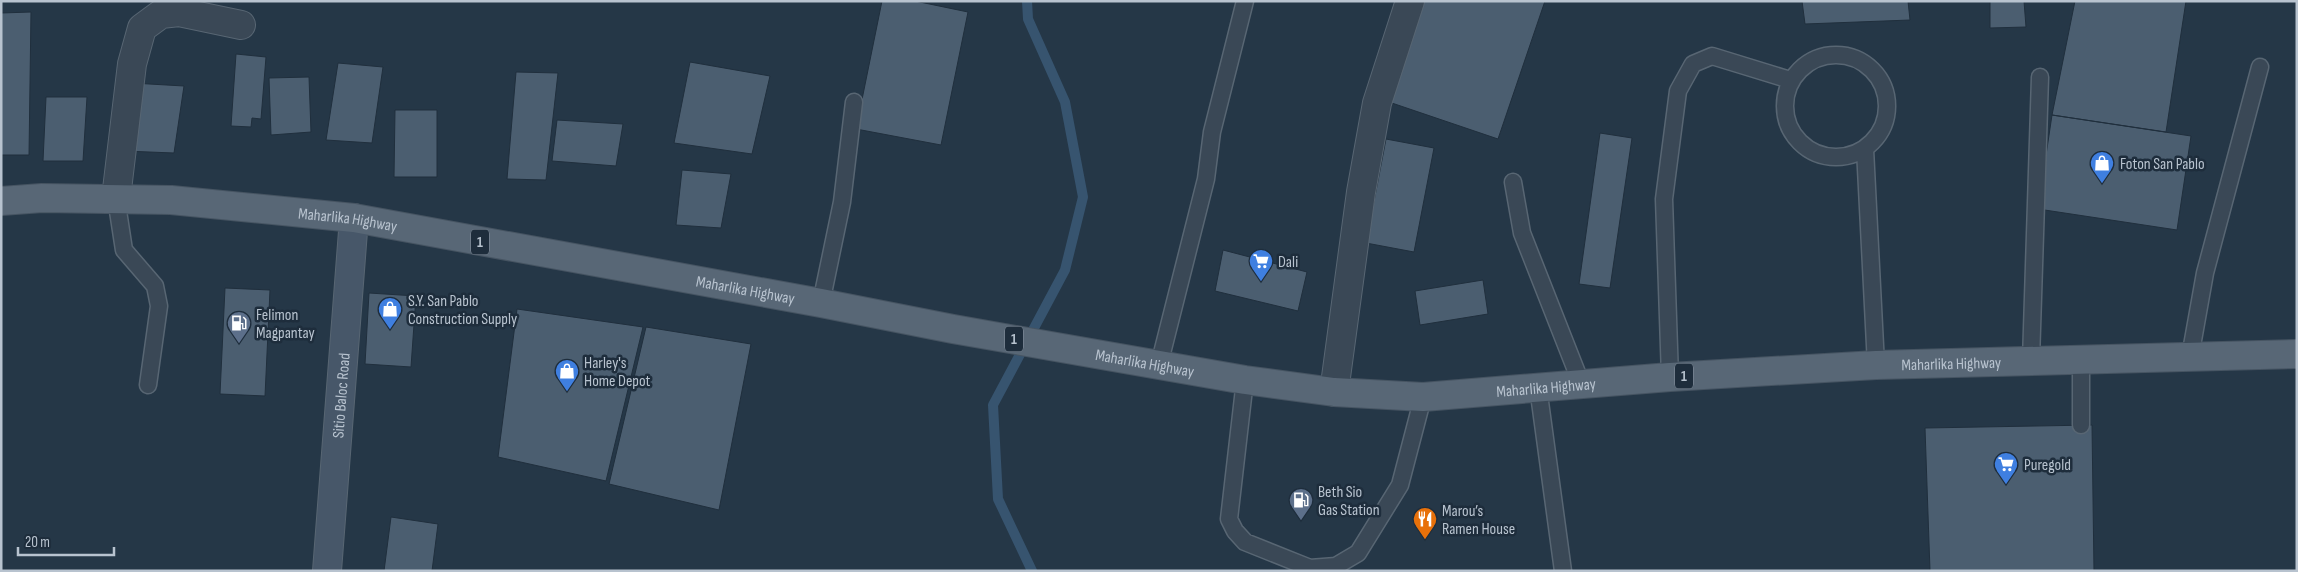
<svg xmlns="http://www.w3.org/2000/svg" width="2298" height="572" viewBox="0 0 2298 572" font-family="'Sofia Sans Condensed',sans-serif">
	<rect width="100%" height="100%" fill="#253747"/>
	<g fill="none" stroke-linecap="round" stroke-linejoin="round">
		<path stroke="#37546f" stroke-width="10" d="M 1027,1 L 1028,19 L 1065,102 L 1083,197 L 1065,270 L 993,405 L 998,499 L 1032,571"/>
	</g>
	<path fill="#4b5e70" stroke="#202f3d" d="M 882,1 L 915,1 L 968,12 L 941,145 L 856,129 Z
		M 1413,1 L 1545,1 L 1498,139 L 1380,99 Z
		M 1802,1 L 1908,1 L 1910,20 L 1805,24 Z
		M 1990,1 L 2024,1 L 2026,27 L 1990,28 Z
		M 2075,1 L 2186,1 L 2166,132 L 2052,115 Z
		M 31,12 L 29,155 L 1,155 L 1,13 Z
		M 236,54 L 266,57 L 261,119 L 252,118 L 251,127 L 231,126 Z
		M 690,62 L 770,76 L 752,154 L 674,143 Z
		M 338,63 L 383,67 L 372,143 L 326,140 Z
		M 516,72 L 558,73 L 546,180 L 507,179 Z
		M 309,77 L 311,132 L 271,135 L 269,78 Z
		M 132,83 L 184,86 L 174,153 L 124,151 Z
		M 46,97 L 87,97 L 83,161 L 43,161 Z
		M 395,110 L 437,110 L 437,177 L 394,177 Z
		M 2052,115 L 2191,136 L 2177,230 L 2038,209 Z
		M 557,120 L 623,124 L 616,166 L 552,161 Z
		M 1600,133 L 1632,138 L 1610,288 L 1579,284 Z
		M 1386,139 L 1434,148 L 1414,252 L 1366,243 Z
		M 682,170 L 731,174 L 721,228 L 676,225 Z
		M 1223,250 L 1307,272 L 1298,311 L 1215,291 Z
		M 1483,280 L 1488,314 L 1420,325 L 1415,291 Z
		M 225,288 L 270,290 L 265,396 L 220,394 Z
		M 369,293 L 416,296 L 411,367 L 365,364 Z
		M 517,309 L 643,327 L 606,481 L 498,457 Z
		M 646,327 L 751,344 L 719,510 L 609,484 Z
		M 2092,425 L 2094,571 L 1930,571 L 1925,428 Z
		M 391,517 L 438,524 L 432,571 L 384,571 Z"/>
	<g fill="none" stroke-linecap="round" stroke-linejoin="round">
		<g stroke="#586673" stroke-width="19">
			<path id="lane" d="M1785 106a51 51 0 1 1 102 0a51 51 0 1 1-102 0Z
				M 1865,149 L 1876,365
				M 1513,182 L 1522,233 L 1581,383
				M 116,198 L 124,250 L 155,286 L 159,306 L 148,385
				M 821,303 L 842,202 L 854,102
				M 2190,357 L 2205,273 L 2260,67
				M 2031,360 L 2040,77
				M 1159,365 L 1206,179 L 1212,132 L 1245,1
				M 1670,377 L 1664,199 L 1678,91 L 1693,64 L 1712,56 L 1790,80
				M 1245,380 L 1229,519 L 1235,531 L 1245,542 L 1310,568 L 1336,566 L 1358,553 L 1400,485 L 1423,397
				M 1538,387 L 1563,571
				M 2081,425 L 2081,359"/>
		</g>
		<g stroke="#586673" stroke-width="30">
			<path id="street" d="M 116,198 L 132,64 L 142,28 L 161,14 L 179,12 L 241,25
				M 1334,392 L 1361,192 L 1377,103 L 1410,1"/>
		</g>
		<g stroke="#586673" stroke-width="30">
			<g id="secondary">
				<path id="s1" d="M 327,571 L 354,218"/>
			</g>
		</g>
		<g stroke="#465462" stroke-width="30">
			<g id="primary">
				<path id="s2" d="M 1,201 L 42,198 L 171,200 L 354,218 L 821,303 L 953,329 L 1245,380 L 1334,392 L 1423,397 L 1670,377 L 1876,365 L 2297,354"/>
			</g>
		</g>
		<use href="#lane" stroke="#3a4856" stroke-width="16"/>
		<use href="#street" stroke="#3a4856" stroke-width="28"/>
		<use href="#secondary" stroke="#475769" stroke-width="28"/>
		<use href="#primary" stroke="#586776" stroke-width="28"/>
	</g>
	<defs>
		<g id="shop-pin" transform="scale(1.25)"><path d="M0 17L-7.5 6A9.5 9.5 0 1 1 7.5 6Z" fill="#3f7fe0" stroke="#1e2d3c"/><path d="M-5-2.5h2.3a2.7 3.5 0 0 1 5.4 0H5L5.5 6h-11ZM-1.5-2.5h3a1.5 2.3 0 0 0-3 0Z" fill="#fff"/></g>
		<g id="supermarket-pin" transform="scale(1.25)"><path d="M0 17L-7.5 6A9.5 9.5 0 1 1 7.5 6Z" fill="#3f7fe0" stroke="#1e2d3c"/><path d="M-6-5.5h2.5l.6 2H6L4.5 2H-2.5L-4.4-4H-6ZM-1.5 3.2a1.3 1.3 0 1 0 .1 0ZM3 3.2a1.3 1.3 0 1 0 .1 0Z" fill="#fff"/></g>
		<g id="fuel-pin" transform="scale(1.25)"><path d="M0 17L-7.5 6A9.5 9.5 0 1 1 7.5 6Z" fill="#5c6f8a" stroke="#1e2d3c"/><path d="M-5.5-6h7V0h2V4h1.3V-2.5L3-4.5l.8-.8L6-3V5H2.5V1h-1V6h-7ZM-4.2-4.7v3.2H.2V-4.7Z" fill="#fff"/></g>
		<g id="restaurant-pin" transform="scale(1.25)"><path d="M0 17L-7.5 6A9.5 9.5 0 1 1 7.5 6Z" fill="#e8710a" stroke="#1e2d3c"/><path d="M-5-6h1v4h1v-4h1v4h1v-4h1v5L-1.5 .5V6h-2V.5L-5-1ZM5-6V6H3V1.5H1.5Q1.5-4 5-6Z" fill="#fff"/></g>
	</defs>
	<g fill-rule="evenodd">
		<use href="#shop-pin" x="2102" y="163"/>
		<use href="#supermarket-pin" x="1261" y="261"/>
		<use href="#shop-pin" x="390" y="309"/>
		<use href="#fuel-pin" x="239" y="323"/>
		<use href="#shop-pin" x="567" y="371"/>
		<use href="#supermarket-pin" x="2006" y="464"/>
		<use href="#fuel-pin" x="1301" y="500"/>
		<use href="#restaurant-pin" x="1425" y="519"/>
	</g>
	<g text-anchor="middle" stroke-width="5" stroke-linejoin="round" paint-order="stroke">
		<g fill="#1e2d3c" stroke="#8a96a3" stroke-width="1">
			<rect x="471" y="229.5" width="18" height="25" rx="4"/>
			<rect x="1005" y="326.5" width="18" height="25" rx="4"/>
			<rect x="1675" y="363.5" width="18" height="25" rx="4"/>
		</g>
		<g font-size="15" font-weight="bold" fill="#b8c3cf">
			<text x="480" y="247">1</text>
			<text x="1014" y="344">1</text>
			<text x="1684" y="381">1</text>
		</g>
		<g font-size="16" fill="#b8c3cf" stroke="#1e2d3c" text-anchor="start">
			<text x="2120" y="169">Foton San Pablo</text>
			<text x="1278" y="267">Dali</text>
			<text x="408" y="306">S.Y. San Pablo<tspan x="408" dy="18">Construction Supply</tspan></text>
			<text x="256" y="320">Felimon<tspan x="256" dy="18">Magpantay</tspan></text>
			<text x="584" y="368">Harley's<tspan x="584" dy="18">Home Depot</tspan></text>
			<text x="2024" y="470">Puregold</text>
			<text x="1318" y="497">Beth Sio<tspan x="1318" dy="18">Gas Station</tspan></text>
			<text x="1442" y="516">Marou’s<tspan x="1442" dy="18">Ramen House</tspan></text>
		</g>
		<g font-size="16" fill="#b8c3cf" stroke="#1e2d3c">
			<text dy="6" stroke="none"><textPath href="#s2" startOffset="348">Maharlika Highway</textPath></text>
			<text dy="6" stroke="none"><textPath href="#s2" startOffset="752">Maharlika Highway</textPath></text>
			<text dy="6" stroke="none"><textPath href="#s2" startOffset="1158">Maharlika Highway</textPath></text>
			<text dy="6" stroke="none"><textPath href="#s2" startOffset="1968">Maharlika Highway</textPath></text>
			<text dy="6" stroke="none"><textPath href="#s2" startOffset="1562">Maharlika Highway</textPath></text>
			<text dy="6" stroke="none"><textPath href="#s1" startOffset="176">Sitio Baloc Road</textPath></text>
		</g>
	</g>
	<rect width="2298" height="572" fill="none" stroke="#b8c3cf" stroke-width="5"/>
	<path d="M18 547v8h96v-8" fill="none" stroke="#b8c3cf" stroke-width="2.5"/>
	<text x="25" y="547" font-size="15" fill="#b8c3cf" stroke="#1e2d3c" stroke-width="4" paint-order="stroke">20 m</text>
</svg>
